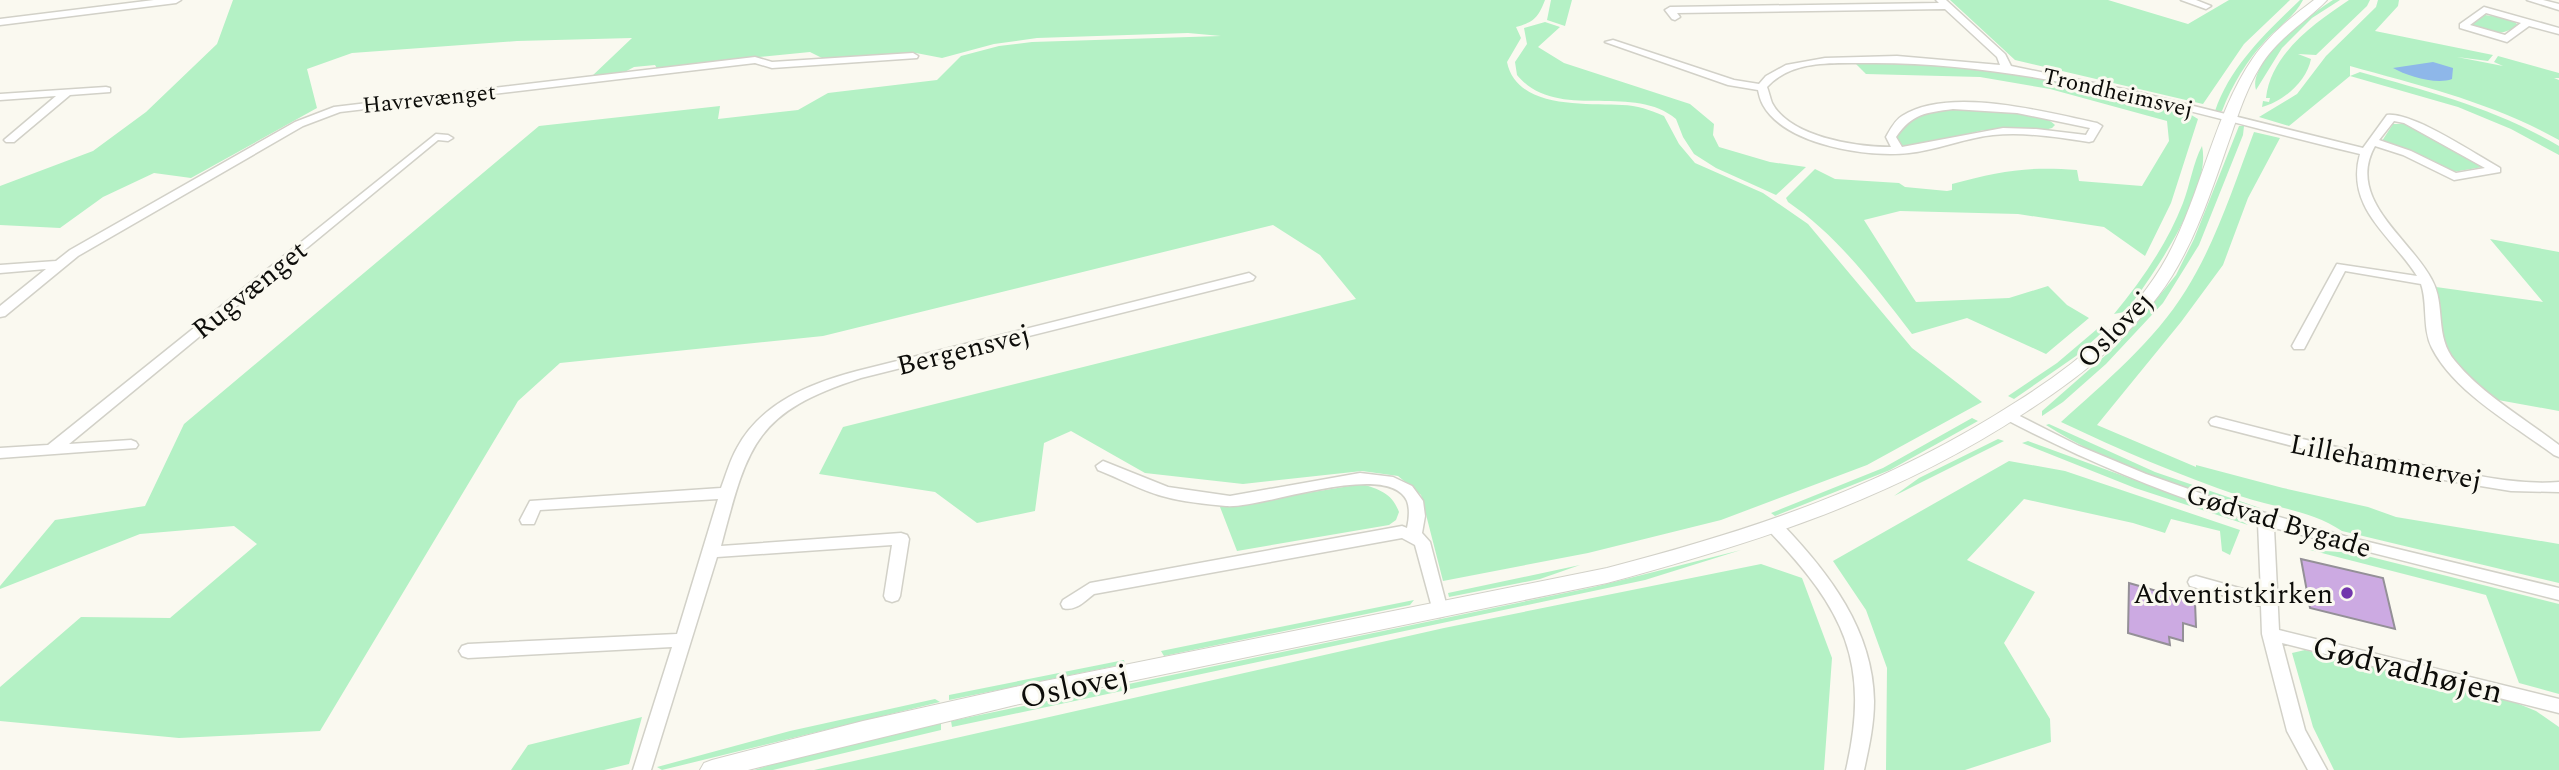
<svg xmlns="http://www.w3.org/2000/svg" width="2559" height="770" viewBox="0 0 2559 770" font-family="Spectral,serif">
	<rect width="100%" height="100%" fill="#faf9f0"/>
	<path fill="#b4f1c5" d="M 233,0 L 1545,0 C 1538,18 1534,22 1516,27 L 1521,38 L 1507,62 C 1517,110 1586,103 1622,105 C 1637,105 1650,110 1664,116 L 1679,144 L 1695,163 L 1763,193 L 1808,224 L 1912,348 L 1982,402 L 1867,465 L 1721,520 L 1588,553 L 1443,581 L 1421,495 L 1398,476 L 1362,471 L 1243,484 L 1145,473 L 1071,431 L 1044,443 L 1035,511 L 977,523 L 935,492 L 819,474 L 843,427 L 1356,299 L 1320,255 L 1273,225 L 823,336 L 560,363 L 518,401 L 320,731 L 179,738 L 0,721 L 0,687 L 81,617 L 170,618 L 257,544 L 234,526 L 140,534 L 0,589 L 0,586 L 55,520 L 145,506 L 184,424 L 539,126 L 720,106 L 718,119 L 798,110 L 828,93 L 937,80 L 961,56 L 999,46 L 1032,42 L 1221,36 L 1188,33 L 1037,38 L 994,44 L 942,58 L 916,53 L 822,58 L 810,52 L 696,63 L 658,70 L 655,65 L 634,67 L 621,74 L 591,77 L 632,38 L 517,41 L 352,53 L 307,69 L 317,108 L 191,178 L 154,173 L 103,197 L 60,228 L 0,225 L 0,186 L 93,151 L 146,112 L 217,44 Z
		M 1551,0 L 1572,0 L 1565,26 L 1547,20 Z
		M 1950,0 L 2108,0 L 2188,24 L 2229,0 L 2290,0 L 2244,44 L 2203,104 L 2015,60 Z
		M 2300,0 L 2303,0 C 2295,16 2278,27 2266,40 C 2247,60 2232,85 2222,111 L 2215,111 C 2231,65 2266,33 2300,0 Z
		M 2333,0 L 2340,0 L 2312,18 L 2282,48 L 2256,90 C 2247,62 2312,13 2333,0 Z
		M 2349,0 L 2370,0 L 2367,6 L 2316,55 L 2298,54 L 2311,59 C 2307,81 2283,102 2262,107 L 2263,101 L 2269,102 L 2270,98 L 2266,98 C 2271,53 2315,23 2349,0 Z
		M 2378,0 L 2399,0 L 2398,6 L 2375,31 L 2493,55 L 2488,61 L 2457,57 L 2503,66 L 2494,62 L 2498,56 L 2559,73 L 2559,78 L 2554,78 L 2559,80 L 2559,140 C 2493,103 2422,86 2350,66 L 2350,76 L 2360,72 C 2433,93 2492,107 2559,146 L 2559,155 L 2511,129 L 2458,107 L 2350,76 L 2289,126 L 2259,117 L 2297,94 L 2326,56 L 2376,7 Z
		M 2485,15 L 2511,19 L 2518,25 C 2503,36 2487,36 2472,24 Z
		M 1545,22 L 1560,27 L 1538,47 L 1564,63 L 1690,104 L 1714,124 L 1713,135 L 1719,147 L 1770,162 L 1806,167 L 1776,195 L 1716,168 L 1694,154 L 1683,137 L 1676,119 C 1632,82 1556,123 1517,75 L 1515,62 L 1527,44 L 1524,28 Z
		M 1907,62 C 2001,68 2091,88 2183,110 L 2198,119 L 2171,203 L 2145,256 L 2104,227 L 2018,214 L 1900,211 L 1864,220 L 1916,302 L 2009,298 L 2048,286 L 2067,305 L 2089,318 L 2046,354 L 1967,318 L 1912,334 C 1875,286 1838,236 1788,202 L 1786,198 L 1815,169 L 1835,179 L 1899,183 L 1905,187 L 1947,191 L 1952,190 L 1952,184 C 2000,171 2028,166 2077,170 L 2079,181 L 2142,186 L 2169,141 L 2167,121 L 2050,89 L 1980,77 L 1866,74 L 1855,63 Z
		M 1944,108 C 1970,110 2037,107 2055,125 L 2052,128 L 2045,130 L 1984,130 L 1913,147 L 1899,145 L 1897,137 C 1906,116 1923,114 1944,108 Z
		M 2393,124 L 2408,124 L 2483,167 L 2453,172 L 2386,143 L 2382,141 Z
		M 2239,126 L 2244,126 L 2243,135 L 2199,245 L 2163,303 L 2106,364 L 2063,402 L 2042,416 L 2042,411 L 2115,347 L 2143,316 L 2176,275 L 2194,239 Z
		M 2254,132 L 2280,138 L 2248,198 L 2223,265 L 2181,322 L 2097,425 L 2196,467 L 2196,465 L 2283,488 L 2368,507 L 2396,517 L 2559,544 L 2559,583 L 2342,531 C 2311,510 2275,508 2240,496 C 2179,475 2120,450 2061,422 C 2105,382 2154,342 2186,290 C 2216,242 2234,185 2254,132 Z
		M 2202,146 C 2212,189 2155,272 2130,306 L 2124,312 L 2114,314 C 2142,280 2167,244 2183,203 C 2190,185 2193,163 2202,146 Z
		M 2490,239 L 2559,252 L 2559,411 L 2498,400 L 2475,382 L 2451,356 L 2447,346 L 2441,332 L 2436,287 L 2543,302 Z
		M 2103,324 L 2107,328 L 2076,356 L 2014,399 L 2008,396 L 2057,363 Z
		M 1972,418 L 1978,421 L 1890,470 L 1775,516 L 1771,513 L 1883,468 Z
		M 2049,424 L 2155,472 L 2260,508 L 2261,512 C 2188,492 2110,466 2046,425 Z
		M 1998,439 L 2004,441 L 1894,496 L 1919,478 Z
		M 2028,441 L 2233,516 L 2248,525 L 2135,488 L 2022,443 Z
		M 2009,461 L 2065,471 L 2240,530 L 2230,555 L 2222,551 L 2220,531 L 2171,519 L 2165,533 L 2133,523 L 2024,499 L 1967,560 L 2035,592 L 2004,643 L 2050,719 L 2051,742 L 1965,770 L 1886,770 L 1887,668 L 1866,610 L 1833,561 Z
		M 1362,484 C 1380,490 1392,493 1399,512 L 1396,520 L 1389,525 L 1237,551 L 1220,507 Z
		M 1741,550 L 1645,580 L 952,727 L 951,721 L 1594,587 Z
		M 2310,550 L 2355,553 L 2559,604 L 2559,694 L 2519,683 L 2486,595 Z
		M 1761,564 L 1802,578 L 1832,658 L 1824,770 L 814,770 L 1444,628 Z
		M 1580,565 L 1540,579 L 1449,597 L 1448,593 Z
		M 1414,600 L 1410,605 L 1164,656 L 1161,651 Z
		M 2305,650 L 2514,702 L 2536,711 L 2559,727 L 2559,770 L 2334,770 L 2313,727 L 2292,653 Z
		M 1124,660 L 1125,664 L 949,700 L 949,695 Z
		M 935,699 L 940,702 L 662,770 L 657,767 L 790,731 Z
		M 642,717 L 629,764 L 604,770 L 511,770 L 528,745 Z
		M 941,723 L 941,730 L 773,770 L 754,770 L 796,757 Z"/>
	<path fill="#8eb7e9" d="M 2433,62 L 2453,68 L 2452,79 C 2436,85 2407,76 2393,68 Z"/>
	<path fill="#ccaae2" stroke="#949097" stroke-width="2" d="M 2301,559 L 2383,578 L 2395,629 L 2310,608 Z
		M 2129,583 L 2195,602 L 2196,627 L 2183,623 L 2183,641 L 2169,637 L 2170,645 L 2128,633 Z"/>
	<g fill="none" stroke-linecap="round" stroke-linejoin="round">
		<g stroke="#d2d1c8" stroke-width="3">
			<path id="minor" d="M 154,0 L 181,0 L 176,3 L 0,25 L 0,19 Z
				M 1936,0 L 1946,0 L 2005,54 L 2011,66 L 2133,91 L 2363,148 L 2387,115 C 2413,112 2475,154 2500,168 L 2500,172 L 2454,180 L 2403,155 L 2375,146 C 2345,199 2411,239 2432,280 C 2446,305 2434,336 2455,361 C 2483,395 2524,418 2559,445 L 2559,457 L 2554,455 C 2515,426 2454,392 2432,348 C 2422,328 2428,304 2421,284 L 2345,271 L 2304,349 L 2294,349 L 2292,346 L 2337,264 L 2417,276 C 2391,235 2345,208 2360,154 C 2195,115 2032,60 1861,63 C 1828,63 1791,61 1767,87 C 1769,92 1770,98 1772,103 C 1790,137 1856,147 1891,147 L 1886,137 C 1890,130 1895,120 1902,116 C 1949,86 2045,112 2097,123 L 2102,126 L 2093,141 L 2089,142 C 2057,137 2025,132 1993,135 C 1964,138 1938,150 1909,153 C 1868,158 1785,145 1763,105 C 1760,100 1759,94 1758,90 L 1728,85 L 1605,42 L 1613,40 L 1734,80 L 1759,84 L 1766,76 L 1786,65 L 1825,58 L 1897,56 L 2000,65 L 1997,57 L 1945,9 L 1677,13 L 1680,17 L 1675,20 L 1672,19 L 1665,10 L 1670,7 L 1939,3 ZM 1953,109 L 2017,113 L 2090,128 L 2086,135 L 2036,129 L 2003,128 L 1902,147 L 1896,137 C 1913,113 1925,113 1953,109 ZM 2394,121 L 2404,123 L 2485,168 L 2456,173 L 2411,151 L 2379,140 Z
				M 2181,0 L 2196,0 L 2211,6 L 2206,9 Z
				M 2527,0 L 2543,0 L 2559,4 L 2559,10 Z
				M 2484,7 L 2559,28 L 2559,34 L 2529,26 L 2507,42 L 2460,28 L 2460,24 ZM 2486,13 L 2521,23 L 2505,35 L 2470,25 Z
				M 913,53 L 918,56 L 917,58 L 772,68 L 755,63 L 340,112 L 303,126 L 78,256 L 5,316 L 0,317 L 0,306 L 46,269 L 0,273 L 0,265 L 56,261 L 70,250 L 295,122 L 334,107 L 755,57 L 772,62 Z
				M 106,87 L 110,88 L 110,92 L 70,95 L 14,142 L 6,142 L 4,140 L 56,96 L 0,100 L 0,94 Z
				M 436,134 L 448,135 L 453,138 L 448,141 L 438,140 L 69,444 L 131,440 L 136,442 L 138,445 L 136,448 L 0,458 L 0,448 L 48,445 Z
				M 1249,273 L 1255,277 L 1253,280 L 861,378 C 755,412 748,444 721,546 L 901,533 L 907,535 L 909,539 L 900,596 L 898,600 L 892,602 L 886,600 L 884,596 L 892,545 L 717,557 L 651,770 L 633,770 L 672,647 L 468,658 L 462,656 L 459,651 L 462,646 L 468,644 L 677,634 L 718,499 L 540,510 L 534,524 L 522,524 L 520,520 L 530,501 L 721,488 C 726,475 730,460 737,448 C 761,403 811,383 857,371 Z
				M 2010,411 L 2079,446 L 2146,474 L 2214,498 L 2348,537 L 2559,588 L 2559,600 L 2274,528 L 2279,630 L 2559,699 L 2559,713 L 2282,643 L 2305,730 L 2327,770 L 2308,770 L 2287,731 L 2262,634 L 2261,606 L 2190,586 L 2188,582 L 2190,578 L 2196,576 L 2261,594 L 2258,523 C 2170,496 2087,462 2005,419 L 2003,416 L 2005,413 Z
				M 2216,417 C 2292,437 2369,456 2447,470 C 2484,477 2521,485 2559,482 L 2559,492 L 2511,491 L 2432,478 L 2339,458 L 2211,425 L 2209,422 L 2211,419 Z
				M 1103,461 L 1168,487 L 1230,496 L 1360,473 L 1393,477 L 1412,486 L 1423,501 L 1425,516 L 1422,533 L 1430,542 L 1448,611 L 1446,615 L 1440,617 L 1434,615 L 1415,545 L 1402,538 L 1094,594 C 1085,601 1075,612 1063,608 L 1061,604 L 1063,600 L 1090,583 L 1402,526 L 1407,528 C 1409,519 1410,509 1407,501 C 1388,459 1262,509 1226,506 C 1206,504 1182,502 1162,496 C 1140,490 1119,478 1098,470 L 1096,466 Z
				M 1776,522 L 1782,524 C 1829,573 1873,630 1874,701 C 1874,725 1869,747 1864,770 L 1846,770 C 1871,662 1844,610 1770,532 L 1768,528 L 1770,524 Z"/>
		</g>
		<g stroke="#d2d1c8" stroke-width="2">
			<path id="tertiary" d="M 2314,0 L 2327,0 C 2305,23 2277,38 2260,67 C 2247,88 2239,112 2231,135 C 2214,183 2199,232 2172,276 C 2136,333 2082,376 2026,412 C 1894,499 1758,542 1607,583 L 1015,705 L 748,770 L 700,770 L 704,763 L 712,760 L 863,721 L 1015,687 L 1607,568 C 1756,529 1886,486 2016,402 C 2075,365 2133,319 2167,257 C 2201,195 2214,114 2253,58 C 2269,35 2291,17 2314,0 Z"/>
		</g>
		<use href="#minor" fill="#fff" fill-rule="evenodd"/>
		<use href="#tertiary" fill="#fff" fill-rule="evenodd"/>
	</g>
	<circle fill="#7236ac" stroke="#faf9f0" stroke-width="2.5" cx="2347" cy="593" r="7"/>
	<g text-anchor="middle" stroke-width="6" stroke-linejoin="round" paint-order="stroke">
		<g font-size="23" fill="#0d0d0a" stroke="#faf9f0">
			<text transform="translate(2118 92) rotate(13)" y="8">Trondheimsvej</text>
			<text transform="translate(429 98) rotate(-6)" y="8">Havrevænget</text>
		</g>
		<g font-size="28" fill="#0d0d0a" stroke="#faf9f0">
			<text transform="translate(249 289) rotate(-39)" y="10">Rugvænget</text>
			<text transform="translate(2114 329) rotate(-46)" y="10">Oslovej</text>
			<text transform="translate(963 349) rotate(-14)" y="10">Bergensvej</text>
			<text transform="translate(2386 461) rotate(11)" y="10">Lillehammervej</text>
			<text transform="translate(2279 520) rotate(17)" y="10">Gødvad Bygade</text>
		</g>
		<g font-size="28" fill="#0d0d0a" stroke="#faf9f0" text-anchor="end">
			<text x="2333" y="603">Adventistkirken</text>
		</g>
		<g font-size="33" fill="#0d0d0a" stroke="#faf9f0">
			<text transform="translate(2408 668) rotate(14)" y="12">Gødvadhøjen</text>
			<text transform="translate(1074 685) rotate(-12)" y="12">Oslovej</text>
		</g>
	</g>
</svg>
